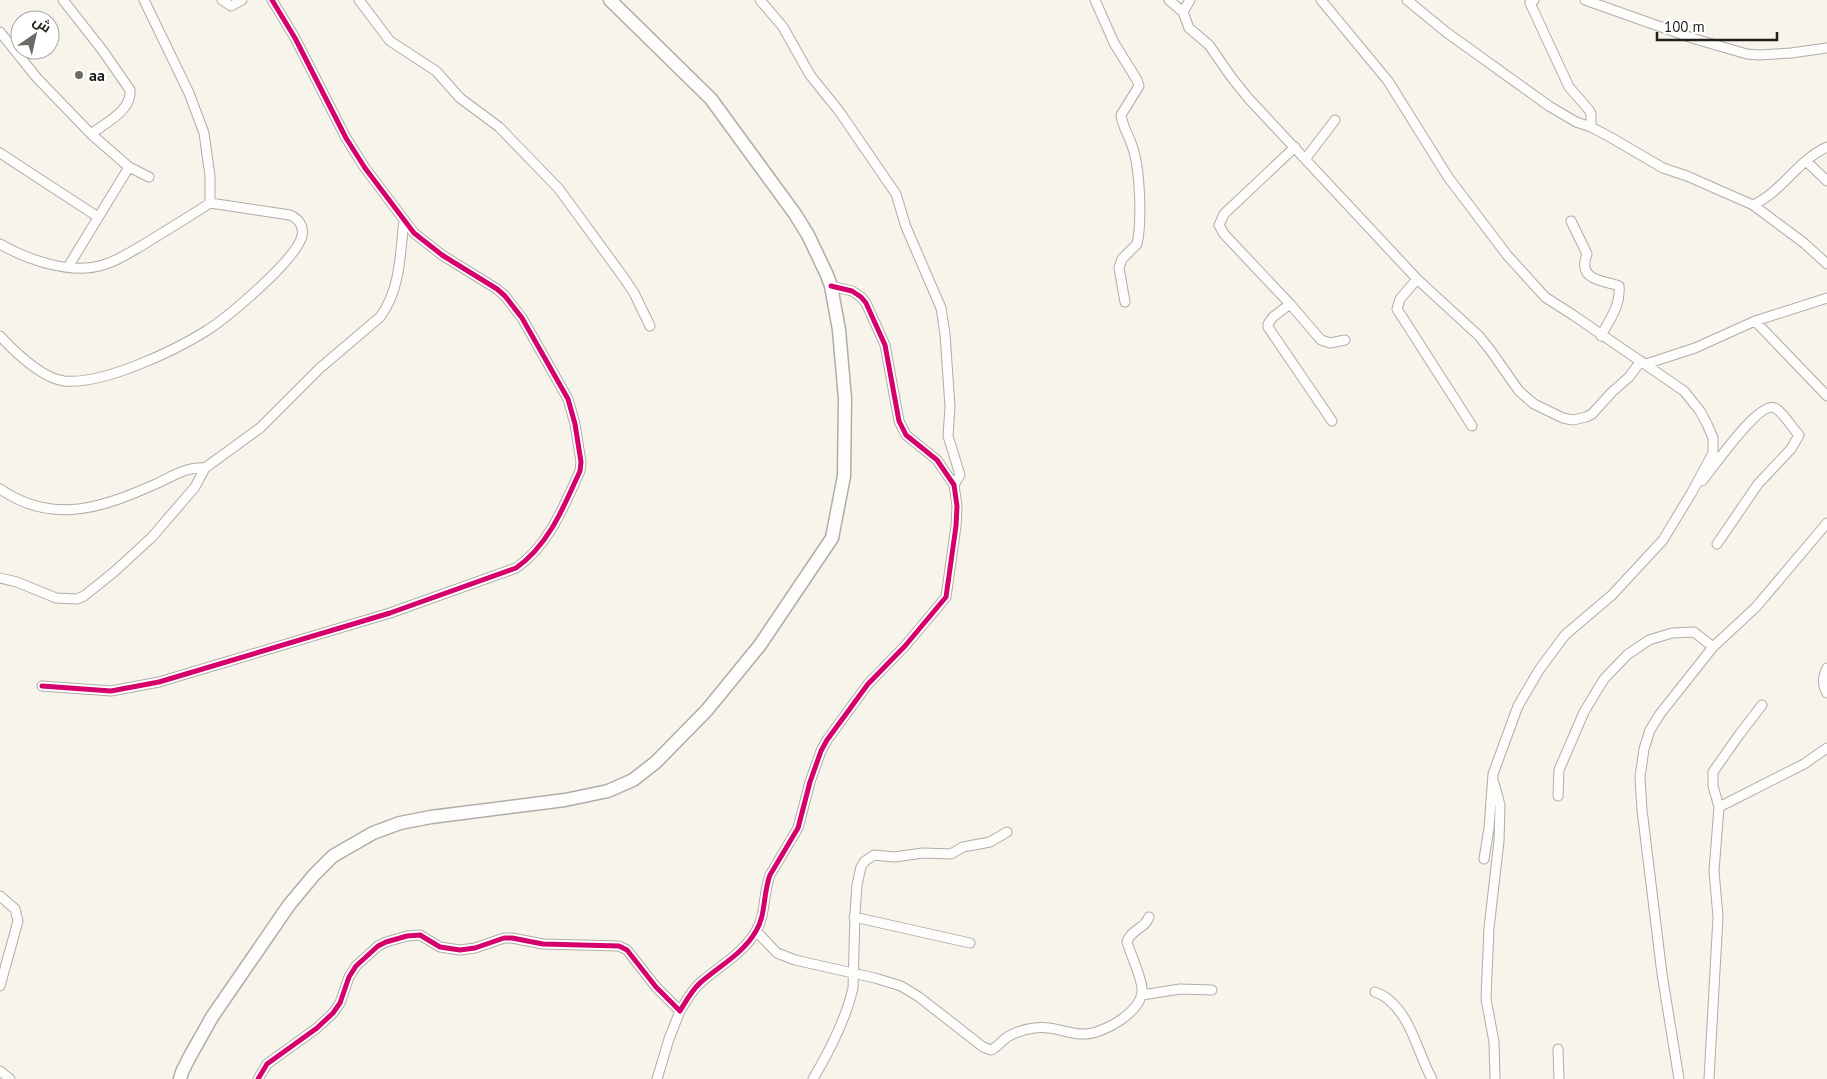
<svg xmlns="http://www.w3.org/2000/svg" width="1827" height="1079" viewBox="0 0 1827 1079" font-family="'PT Sans',Cairo,sans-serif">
	<rect width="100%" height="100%" fill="#f7f4ec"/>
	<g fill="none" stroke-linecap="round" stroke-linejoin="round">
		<g stroke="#afada7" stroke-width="11">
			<path id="street" d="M 144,0 L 189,93 L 204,133 L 210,176 L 210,203
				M 222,0 L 231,6 L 242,0
				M 359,0 L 390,41 L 436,71 L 460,98 L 499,127 L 559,189 L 624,278 L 634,293 L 650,326
				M 760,0 L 783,27 L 810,75 L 839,111 L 896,194 L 906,227 L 941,308 L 945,334 L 950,407 L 948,436 L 960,475 L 954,485
				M 1095,0 L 1114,43 L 1137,80 L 1139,86 L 1121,115 C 1123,129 1131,139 1134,152 C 1140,173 1142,222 1137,244 L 1122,259 L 1119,268 L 1125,302
				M 1169,0 L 1183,12 L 1190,0
				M 1321,0 L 1388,81 L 1448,177 L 1507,255 L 1545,297 L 1573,315 L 1684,391 L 1700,411 L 1707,424 L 1713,438 L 1713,453 L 1692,492 L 1663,540 L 1612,595 L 1565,635 L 1539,670 L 1518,706 L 1493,774 L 1489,828 L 1484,859
				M 1407,0 L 1446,32 L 1549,106 L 1576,122 L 1591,127 L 1610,137 L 1663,168 L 1687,176 L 1753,205 L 1804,243 L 1827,264
				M 1534,0 L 1530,3 L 1569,87 L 1589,110 L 1591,114 L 1591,127
				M 1585,0 L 1695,39 L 1747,54 L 1759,55 L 1791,53 L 1827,48
				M 1183,12 L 1189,28 L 1209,45 L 1232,78 L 1249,99 L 1417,279 L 1479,336 L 1491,351 L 1519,391 L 1534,404 L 1563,418 L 1573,420 L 1586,417 L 1592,414 L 1612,392 L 1629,377 L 1641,361
				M 0,32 L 37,78 L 91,134 C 105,123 132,111 130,90 L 103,51 L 63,0
				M 91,134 L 129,167 L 149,177
				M 1295,147 L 1224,214 L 1219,225 L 1224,234 L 1290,304 L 1273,317 L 1268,324 L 1268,327 L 1332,421
				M 0,153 L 98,217
				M 1306,158 L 1335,120
				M 1806,161 L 1827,181
				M 1753,205 C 1783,191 1798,160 1827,147
				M 1571,221 L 1587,254 C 1577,280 1601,280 1619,286 C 1621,305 1610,319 1601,336
				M 0,244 C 28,260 71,275 103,265 C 117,261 129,253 141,246 C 164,232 187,218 210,203 L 290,215 C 299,219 304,226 302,236 C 296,260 228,317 206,331 C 174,351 103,385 64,381 C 42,378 15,352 0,336
				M 68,267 L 129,167
				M 1417,279 L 1400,299 L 1397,309 L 1472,426
				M 1290,304 L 1321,340 L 1330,343 L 1345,340
				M 1755,321 L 1827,396
				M 1646,364 L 1695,348 L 1755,321 L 1827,298
				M 1702,481 C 1713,468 1759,400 1775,408 C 1782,411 1793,429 1799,435 L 1791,449 L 1758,484 L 1717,544
				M 0,489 C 54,526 104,507 158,483 C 173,476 188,466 205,468
				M 0,578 L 17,582 L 56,598 L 77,599 L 84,596 L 114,572 L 152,537 L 195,487 L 205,468 L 260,428 L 320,368 L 380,317 C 401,289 400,253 404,220
				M 1827,668 C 1823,676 1822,685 1827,693
				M 42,686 L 111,691 L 159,682 L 390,613 L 516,568 C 549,545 564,506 580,471 L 581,462 L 575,424 L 568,399 L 522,318 L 505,296 L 497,289 L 442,255 L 414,233 L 365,168 L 346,138 L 295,38 L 272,0
				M 1494,783 L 1500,805 L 1499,841 L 1489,928 L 1486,999 L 1494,1042 L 1495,1079
				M 1558,796 L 1559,770 L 1584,712 L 1604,679 L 1627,655 L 1649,640 L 1672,633 L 1694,632 L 1713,647
				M 1719,807 L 1713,786 L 1713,772 L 1739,735 L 1762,705
				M 0,896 L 15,909 L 18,921 L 0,986
				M 854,917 L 970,943
				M 756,931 L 777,953 L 795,960 L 875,978 L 901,986 L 919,997 L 983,1047 L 991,1050 C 998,1047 1002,1040 1009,1036 C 1016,1032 1026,1029 1034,1028 C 1052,1025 1067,1034 1083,1034 C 1102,1035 1144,1011 1142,989 C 1141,975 1131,956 1127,942 C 1131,929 1145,929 1149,917
				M 1375,992 C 1380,994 1385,996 1389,1000 C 1412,1019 1418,1054 1432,1079
				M 1142,995 L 1180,989 L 1212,990
				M 1558,1049 L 1559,1079
				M 0,1071 L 10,1079
				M 258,1079 L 267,1064 L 317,1028 L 333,1013 L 340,1003 L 349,977 L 356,966 L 378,946 L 386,942 L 407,936 L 420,935 L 440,947 L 460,950 L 475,948 L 504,938 L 512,938 L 543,944 L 619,946 L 627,950 L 656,987 L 680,1011 C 686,1001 692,990 700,983 C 719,966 743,954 756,931 C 766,915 763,893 770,875 L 798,828 L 810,782 L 821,751 L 827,740 L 868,684 L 905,646 L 946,597 L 956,526 L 957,506 L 954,485 L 937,460 L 906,435 L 899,421 L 885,345 L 866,303 L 861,297 L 852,291 L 831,286
				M 657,1079 L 669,1039 L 680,1011
				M 813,1079 C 829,1052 846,1019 853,988 L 855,913 L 857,885 L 861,867 L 865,861 L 874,855 L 894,857 L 923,853 L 951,854 L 963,847 L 990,842 L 1007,832
				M 1679,1079 L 1662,974 L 1642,810 L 1640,777 L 1644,749 L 1650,730 L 1660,714 L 1713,647 L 1756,607 L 1827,523
				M 1709,1079 L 1718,917 L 1714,871 L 1719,807 L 1804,764 L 1827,748"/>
		</g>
		<g stroke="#afada7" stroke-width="15">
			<path id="secondary" d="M 180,1079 L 182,1072 L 189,1058 L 212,1017 L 289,905 L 314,875 L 333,856 L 373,833 L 400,823 L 431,817 L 565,800 L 608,791 L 633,780 L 656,762 L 707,710 L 760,645 L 832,538 L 844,476 L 845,399 L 839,330 L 831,286 L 827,275 L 808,235 L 795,214 L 711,99 L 610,0"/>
		</g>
		<use href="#street" stroke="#fefdfc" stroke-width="9"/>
		<use href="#secondary" stroke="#fefdfc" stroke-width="12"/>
		<g stroke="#fff" stroke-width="8">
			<path id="cycleway" d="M 42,686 L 111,691 L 159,682 L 390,613 L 516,568 C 549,545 564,506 580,471 L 581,462 L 575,424 L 568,399 L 522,318 L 505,296 L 497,289 L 442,255 L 414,233 L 365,168 L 346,138 L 295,38 L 272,0
				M 258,1079 L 267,1064 L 317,1028 L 333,1013 L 340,1003 L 349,977 L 356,966 L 378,946 L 386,942 L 407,936 L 420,935 L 440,947 L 460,950 L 475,948 L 504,938 L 512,938 L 543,944 L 619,946 L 627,950 L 656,987 L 680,1011 C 686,1001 692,990 700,983 C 719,966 743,954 756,931 C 766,915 763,893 770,875 L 798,828 L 810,782 L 821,751 L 827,740 L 868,684 L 905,646 L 946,597 L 956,526 L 957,506 L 954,485 L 937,460 L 906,435 L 899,421 L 885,345 L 866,303 L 861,297 L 852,291 L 831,286"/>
		</g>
		<use href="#cycleway" stroke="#d6006c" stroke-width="5"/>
	</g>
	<circle fill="#6b6a63" stroke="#fff" stroke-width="2" cx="79" cy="75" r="5"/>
	<g text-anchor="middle" stroke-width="5" stroke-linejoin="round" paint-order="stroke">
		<g font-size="16" font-weight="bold" fill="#201f19" stroke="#fff" text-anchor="start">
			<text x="89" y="81">aa</text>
		</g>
	</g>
	<g transform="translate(35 35) rotate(34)"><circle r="24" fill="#ffffff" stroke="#a6a5a3"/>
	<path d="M0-4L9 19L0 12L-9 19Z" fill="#6b6a63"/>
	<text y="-8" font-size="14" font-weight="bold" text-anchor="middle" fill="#201f19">ش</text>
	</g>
	<path d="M1657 32v8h120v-8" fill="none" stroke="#201f19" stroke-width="2.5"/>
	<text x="1664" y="32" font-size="15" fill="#201f19" stroke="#ffffff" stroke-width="4" paint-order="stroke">100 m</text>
</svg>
